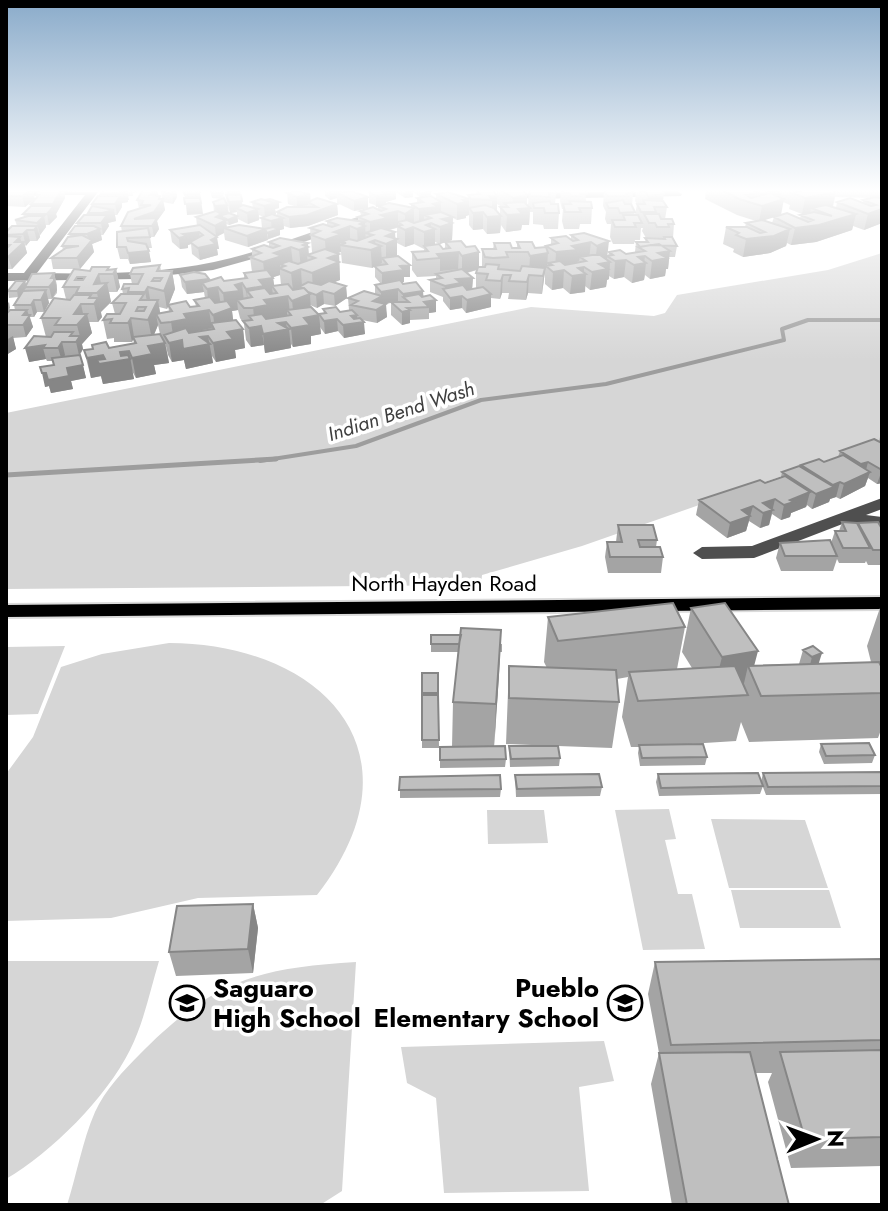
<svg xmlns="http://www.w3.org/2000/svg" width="888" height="1211" viewBox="0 0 888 1211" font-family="Jost,sans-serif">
	<rect width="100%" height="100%" fill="#fff"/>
	<path fill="#d6d6d6" d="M 882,253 L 882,441 L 582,546 L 482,575 L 481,585 L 6,589 L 6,413 L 531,307 L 654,316 L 665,313 L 677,295 L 828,270 Z
		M 169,643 C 326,644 426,755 317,895 L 198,898 L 111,918 L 6,921 L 6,774 L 33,737 L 61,667 L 102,654 Z
		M 65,646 L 38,714 L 6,715 L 6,647 Z
		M 669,809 L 676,839 L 665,840 L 678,894 L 692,894 L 705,949 L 643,950 L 615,810 Z
		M 487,810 L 544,810 L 548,843 L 488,844 Z
		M 711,819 L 805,820 L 828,888 L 729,888 Z
		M 731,890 L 829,890 L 841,928 L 740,928 Z
		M 6,961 L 159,961 C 150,991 144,1022 130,1050 C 106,1098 52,1152 6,1179 Z
		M 356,962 L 342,1191 L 320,1205 L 67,1205 C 77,1174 82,1142 95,1112 C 105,1090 123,1071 140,1054 C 212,981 256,968 356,962 Z
		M 604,1041 L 614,1081 L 579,1087 L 589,1191 L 444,1193 L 436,1098 L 407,1083 L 401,1047 Z"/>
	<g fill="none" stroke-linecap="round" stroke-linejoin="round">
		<path stroke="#9d9d9d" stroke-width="4" d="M 260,461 L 356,446 L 481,400 L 606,384 L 784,340 L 782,329 L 808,320 L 882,320"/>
		<path stroke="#9d9d9d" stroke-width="5" d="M 6,475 L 276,459"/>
		<g stroke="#dbdbdb" stroke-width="4">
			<path id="major" d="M 882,597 L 882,609 L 6,617 L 6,605 Z"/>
		</g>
		<path fill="#4f4f4f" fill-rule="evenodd" d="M 6,190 L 98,192 L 37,273 C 96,274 156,274 214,262 C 272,250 326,224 383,210 L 388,213 L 260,257 L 213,270 L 136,279 L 6,281 L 6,273 L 24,273 L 85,195 L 6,195 Z
			M 677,191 L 682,194 L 681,196 L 529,199 L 524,196 L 529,193 Z
			M 882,498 L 882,509 L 866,515 L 882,517 L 882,527 L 845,523 L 754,558 L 702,559 L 693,553 L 702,547 L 752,546 Z"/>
		<use href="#major" fill="#000" fill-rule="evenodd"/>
	</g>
	<path fill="#a4a4a4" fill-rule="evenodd" d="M 6,190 L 35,199 L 25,207 L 6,206 Z
		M 40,190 L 64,190 L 65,198 L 56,214 L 57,217 L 49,225 L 46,225 L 46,227 L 40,235 L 40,237 L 37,241 L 30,241 L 25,246 L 27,253 L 12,269 L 6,269 L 6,232 L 17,226 L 15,220 L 24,217 L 23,214 L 32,206 L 31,204 L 36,198 L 36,195 Z
		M 104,190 L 137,190 L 137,192 L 133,193 L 133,196 L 128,196 L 128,202 L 122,203 L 122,207 L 117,215 L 115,215 L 116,221 L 108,223 L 109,226 L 103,235 L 101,235 L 102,240 L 92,244 L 94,252 L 80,269 L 53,269 L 51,258 L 63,250 L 62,246 L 70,237 L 69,234 L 77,226 L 77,223 L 88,215 L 88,213 L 93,206 L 92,204 L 102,196 L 101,194 Z
		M 161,190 L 176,190 L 177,197 L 173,204 L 163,202 L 165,210 L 157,221 L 159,229 L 154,237 L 150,237 L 152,248 L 148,248 L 151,262 L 130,264 L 128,259 L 120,259 L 117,247 L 122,232 L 121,226 L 139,208 L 137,200 L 158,196 L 162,199 Z
		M 210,190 L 223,193 L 224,198 L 227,204 L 225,190 L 240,190 L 242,206 L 253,208 L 252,202 L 279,208 L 275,209 L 276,214 L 273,215 L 277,216 L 277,212 L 297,207 L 288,204 L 287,193 L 310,201 L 337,204 L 338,215 L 308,226 L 290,228 L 284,226 L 284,229 L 280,230 L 280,235 L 248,247 L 225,240 L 224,233 L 216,237 L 219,249 L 217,249 L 218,255 L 200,260 L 192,254 L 191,244 L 188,245 L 188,248 L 180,249 L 172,242 L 170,230 L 197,226 L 196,217 L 214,212 L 213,202 L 223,199 L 212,198 ZM 228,206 L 230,213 L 237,212 L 237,216 L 229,213 ZM 259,215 L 264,217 L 261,218 L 262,228 L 227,228 L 226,224 L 229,225 L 238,222 L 238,219 L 248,224 L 259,220 Z
		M 325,190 L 342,190 L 342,192 L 368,208 L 354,211 L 337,203 L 337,198 L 330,200 L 325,196 Z
		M 372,190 L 413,190 L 413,197 L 405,198 L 396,192 L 396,199 L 386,202 L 386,203 L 411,208 L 411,204 L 417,203 L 417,198 L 420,197 L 413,192 L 413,190 L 429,190 L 431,191 L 431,196 L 436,199 L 436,194 L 468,199 L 468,195 L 476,194 L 476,190 L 497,195 L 497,190 L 513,190 L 527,195 L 527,205 L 528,206 L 529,190 L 556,193 L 555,204 L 559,213 L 558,229 L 544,229 L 543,225 L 533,224 L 533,212 L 530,212 L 529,225 L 522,225 L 521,230 L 506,232 L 501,225 L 500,233 L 487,234 L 483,229 L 473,230 L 469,225 L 469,212 L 469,215 L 466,216 L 466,218 L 457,220 L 453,218 L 452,240 L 440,244 L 435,242 L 435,244 L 443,249 L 445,249 L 445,242 L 479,267 L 482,267 L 482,249 L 493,249 L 494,243 L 512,248 L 517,248 L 517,242 L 535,248 L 546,248 L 546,246 L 551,245 L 551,238 L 571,239 L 571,235 L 584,233 L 608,256 L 609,252 L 626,254 L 635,252 L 636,242 L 645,242 L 646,238 L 642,231 L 643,228 L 641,228 L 640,240 L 635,240 L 634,244 L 613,244 L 610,237 L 611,224 L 607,224 L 605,219 L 606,212 L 603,206 L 604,190 L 633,192 L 632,206 L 635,212 L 634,215 L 635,215 L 637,204 L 635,201 L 636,190 L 662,190 L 663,201 L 667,207 L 665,219 L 674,224 L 673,238 L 677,246 L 675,257 L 669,257 L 668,269 L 666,269 L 665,276 L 650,279 L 645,275 L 644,280 L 632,283 L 624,277 L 614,279 L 609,276 L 609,279 L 607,280 L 606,287 L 590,290 L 585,286 L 585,292 L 570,294 L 563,288 L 552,290 L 545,284 L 545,271 L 542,294 L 528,293 L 526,300 L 508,299 L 509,293 L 502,293 L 500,299 L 491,298 L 491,307 L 466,313 L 462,308 L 450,310 L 443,301 L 443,297 L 430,292 L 430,280 L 436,279 L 436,276 L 417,277 L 412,270 L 412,252 L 424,251 L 424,249 L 414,244 L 405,247 L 397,243 L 397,228 L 389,230 L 395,232 L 397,256 L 410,277 L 404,277 L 404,282 L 402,282 L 424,296 L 436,312 L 429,313 L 429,319 L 410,320 L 410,323 L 402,325 L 391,315 L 391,303 L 385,304 L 387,317 L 377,323 L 362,320 L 365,334 L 344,338 L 338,331 L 325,334 L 320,327 L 321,334 L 311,336 L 311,344 L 293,347 L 291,344 L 291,348 L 265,353 L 264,345 L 251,347 L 246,340 L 244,324 L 240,318 L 238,310 L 232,311 L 233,320 L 243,329 L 245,348 L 235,350 L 236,358 L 216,362 L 212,356 L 213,363 L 186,369 L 184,360 L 172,362 L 168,355 L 165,342 L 169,363 L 154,365 L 156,374 L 136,378 L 132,371 L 134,379 L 103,384 L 101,376 L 91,378 L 84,350 L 109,348 L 134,343 L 133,339 L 132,342 L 114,342 L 114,338 L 107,339 L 103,320 L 115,314 L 112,303 L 123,294 L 122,289 L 132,284 L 130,274 L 160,265 L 161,271 L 172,271 L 175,289 L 169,304 L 190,307 L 196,306 L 194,300 L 205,298 L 204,292 L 187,294 L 182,287 L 180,275 L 209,279 L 210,281 L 224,281 L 244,278 L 244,273 L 252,272 L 250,257 L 252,256 L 252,249 L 269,247 L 269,242 L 280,238 L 309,254 L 314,252 L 312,252 L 310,228 L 327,225 L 327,221 L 358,221 L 358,217 L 361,216 L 360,211 L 378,209 L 378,206 L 369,203 L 369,192 ZM 497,204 L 502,207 L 500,207 L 500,214 L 497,211 ZM 341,252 L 342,263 L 372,268 L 375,266 L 375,277 L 381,284 L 375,285 L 375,294 L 348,298 L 349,310 L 340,312 L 323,309 L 324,313 L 319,315 L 310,305 L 317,308 L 324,304 L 335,306 L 347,298 L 346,286 L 334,282 L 340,280 L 339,254 L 337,253 ZM 477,270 L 476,273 L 476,288 L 472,289 L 473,278 L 467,273 ZM 280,275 L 281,285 L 274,286 L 273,277 ZM 168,306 L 169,311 L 160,313 L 159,307 L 167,309 ZM 158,325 L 160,334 L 154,335 Z
		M 561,190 L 585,190 L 586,201 L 592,208 L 591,224 L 580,224 L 579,229 L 564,229 L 562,221 L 563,209 L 562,209 L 560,201 Z
		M 706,190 L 752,190 L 755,191 L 755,190 L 882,190 L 882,223 L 864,230 L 853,226 L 852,230 L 816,242 L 791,245 L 787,243 L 786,246 L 770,253 L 743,257 L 733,252 L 734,249 L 723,244 L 726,227 L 745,227 L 746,223 L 756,221 L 737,215 L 705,199 ZM 835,197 L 872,198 L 863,200 L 863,203 L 837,202 L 836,208 L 833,207 ZM 783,202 L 790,205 L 789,209 L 802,214 L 800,218 L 774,217 L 772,223 L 764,220 Z
		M 109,267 L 109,270 L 116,269 L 120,287 L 117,292 L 109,292 L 111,302 L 100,312 L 102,317 L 98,322 L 89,322 L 92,333 L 82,344 L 83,349 L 80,355 L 86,378 L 71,381 L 73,389 L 51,393 L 49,386 L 45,387 L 54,365 L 53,361 L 47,361 L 46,359 L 29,362 L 46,337 L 41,318 L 66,299 L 63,287 L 74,269 L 90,271 ZM 77,277 L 85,277 L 83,280 L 75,280 Z
		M 54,273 L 57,285 L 57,293 L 52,299 L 48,299 L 49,303 L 44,312 L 37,312 L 34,317 L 30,317 L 33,327 L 26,337 L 13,338 L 16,349 L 6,355 L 6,314 L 15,310 L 14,305 L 18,297 L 9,298 L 8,291 L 25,281 L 26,285 Z
		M 882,436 L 882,483 L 877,484 L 868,478 L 865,486 L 840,499 L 836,497 L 830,499 L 829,502 L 812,509 L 807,505 L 806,507 L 791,513 L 790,517 L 781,520 L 772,514 L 769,525 L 760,528 L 749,521 L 746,531 L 727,538 L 696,515 L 699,500 L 765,483 L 781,477 L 782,472 L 801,467 L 801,465 L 824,462 L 838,457 L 840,451 L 879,442 L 880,437 Z
		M 842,522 L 858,525 L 858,523 L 882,529 L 882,565 L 868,565 L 866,561 L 865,563 L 839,563 L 837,559 L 833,571 L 781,571 L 776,558 L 780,543 L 831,543 L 835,531 L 839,531 Z
		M 618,525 L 657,540 L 656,547 L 663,557 L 661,573 L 608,573 L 605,557 L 607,542 L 616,542 Z
		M 882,602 L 882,727 L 878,738 L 749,742 L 741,722 L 736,741 L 673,745 L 707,757 L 705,765 L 640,766 L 638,753 L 639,747 L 631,747 L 622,717 L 628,677 L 617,679 L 619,702 L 612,748 L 558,746 L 560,758 L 559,766 L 510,767 L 509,746 L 555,746 L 506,744 L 509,666 L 547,668 L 544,662 L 548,617 L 685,627 L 677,669 L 692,668 L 682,652 L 691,608 L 754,665 L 799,664 L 803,650 L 813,646 L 818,664 L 871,662 L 867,646 Z
		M 431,635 L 502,644 L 502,652 L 500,652 L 494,746 L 506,759 L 505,767 L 440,768 L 440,747 L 452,747 L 453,702 L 458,652 L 431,652 Z
		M 422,673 L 438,673 L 439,748 L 422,748 Z
		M 821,744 L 875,755 L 872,763 L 824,764 L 819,752 Z
		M 882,772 L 882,794 L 766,795 L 761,782 L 763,773 Z
		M 658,774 L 763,786 L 760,794 L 659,796 L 656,782 Z
		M 515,775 L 602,787 L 600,796 L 516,797 Z
		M 400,777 L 501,789 L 500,797 L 400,798 Z
		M 253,904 L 258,928 L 253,973 L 176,976 L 169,952 Z
		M 882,959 L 882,1166 L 791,1168 L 768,1082 L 772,1073 L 755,1073 L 789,1205 L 672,1205 L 651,1084 L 659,1053 L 648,994 L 655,962 Z"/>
	<path fill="#868686" d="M 31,190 L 33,190 L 35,199 L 25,207 L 22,196 Z
		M 61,190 L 64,190 L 65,198 L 56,214 L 57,217 L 49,225 L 47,214 L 54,206 L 53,204 Z
		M 127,190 L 129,200 L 128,200 L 128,202 L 122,203 L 122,207 L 117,215 L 115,204 L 104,204 L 101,194 Z
		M 153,190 L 157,190 L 159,198 L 150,195 Z
		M 173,190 L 176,190 L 177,197 L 173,204 L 172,194 Z
		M 231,190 L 240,190 L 241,199 L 228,202 L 227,191 Z
		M 330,190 L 342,190 L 342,195 L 337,193 L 337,198 L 330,200 Z
		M 390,190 L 396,190 L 396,199 L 386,202 L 386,204 L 376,207 L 376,196 L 385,194 L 385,191 Z
		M 404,190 L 413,190 L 413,197 L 405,198 Z
		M 767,190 L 781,190 L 780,197 L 765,199 Z
		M 795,190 L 836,192 L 832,208 L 811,208 L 810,213 L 802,214 L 805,198 L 794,194 Z
		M 431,191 L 431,197 L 421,198 L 421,193 Z
		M 200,192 L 203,214 L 187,215 L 185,195 Z
		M 310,194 L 311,203 L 308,202 L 308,205 L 297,207 L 297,197 Z
		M 664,194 L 662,207 L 654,207 L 646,212 L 648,196 Z
		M 527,195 L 526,209 L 530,208 L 529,225 L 522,225 L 521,230 L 506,232 L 507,215 L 512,214 L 513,198 Z
		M 160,196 L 161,202 L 163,199 L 165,210 L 157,221 L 159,229 L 154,237 L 152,226 L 134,219 Z
		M 489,196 L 497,196 L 497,212 L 492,212 L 492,200 Z
		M 368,197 L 368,208 L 354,211 L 354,201 Z
		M 469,199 L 469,215 L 466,216 L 466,218 L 457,220 L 457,204 L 463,200 Z
		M 784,199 L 781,215 L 759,222 L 762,206 Z
		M 242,201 L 243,211 L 236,208 L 237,212 L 230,213 L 229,202 Z
		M 279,202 L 279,208 L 275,209 L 276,214 L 265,217 L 264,206 Z
		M 441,202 L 441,219 L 438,223 L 431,224 L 431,230 L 435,229 L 435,246 L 424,246 L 424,249 L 424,232 L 426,225 L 431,218 L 424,215 L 424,225 L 419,226 L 419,209 L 433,204 Z
		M 337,204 L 338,215 L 308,226 L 290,228 L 289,217 Z
		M 227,205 L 229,216 L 222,217 L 223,222 L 226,220 L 227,229 L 224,228 L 224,233 L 216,237 L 215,226 L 217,224 L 215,206 Z
		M 414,208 L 414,244 L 405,247 L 405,214 Z
		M 258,209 L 259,220 L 248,224 L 247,213 Z
		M 882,209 L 882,223 L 864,230 L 868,214 Z
		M 114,210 L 116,221 L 108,223 L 109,226 L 103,235 L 101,223 L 104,219 L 102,213 Z
		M 398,211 L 398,227 L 389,230 L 395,232 L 395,240 L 397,239 L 397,257 L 386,261 L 386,244 L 370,234 L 370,222 L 381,215 Z
		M 483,212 L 483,229 L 473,230 L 473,213 Z
		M 856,214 L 852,230 L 816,242 L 791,245 L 795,228 Z
		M 44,216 L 46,227 L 40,235 L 37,223 Z
		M 237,216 L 238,222 L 229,225 L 228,220 Z
		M 501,216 L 500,233 L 487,234 L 487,217 Z
		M 453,217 L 452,240 L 440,244 L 440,227 L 442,219 Z
		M 283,218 L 284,229 L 280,230 L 280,235 L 268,239 L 268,233 L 272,232 L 271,221 Z
		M 365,222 L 366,243 L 358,246 L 357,229 L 360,224 Z
		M 37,226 L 40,237 L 37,241 L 34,230 Z
		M 350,226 L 350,243 L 346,243 L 340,242 L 341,252 L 326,257 L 325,240 L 334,232 Z
		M 100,229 L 102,240 L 92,244 L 94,252 L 80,269 L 77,258 L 89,244 L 87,234 Z
		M 266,229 L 268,240 L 248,247 L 247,236 Z
		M 790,229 L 786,246 L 770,253 L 743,257 L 746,239 Z
		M 27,230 L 30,241 L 26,246 L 23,234 Z
		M 199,232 L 201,243 L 190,242 L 191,244 L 188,245 L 188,248 L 180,249 L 179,238 L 183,234 Z
		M 20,237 L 22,244 L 24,242 L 27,253 L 12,269 L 8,257 L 15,242 Z
		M 217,237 L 219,249 L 217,249 L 218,255 L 200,260 L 198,248 Z
		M 375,240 L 376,248 L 381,246 L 382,263 L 372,268 L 370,242 Z
		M 609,241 L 607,259 L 595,264 L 597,246 Z
		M 591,242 L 589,260 L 580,257 L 579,261 L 577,262 L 576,267 L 555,270 L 556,252 L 572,246 Z
		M 308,243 L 309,255 L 307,255 L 308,265 L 301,268 L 299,250 L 303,245 Z
		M 291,247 L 293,265 L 285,266 L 280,264 L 280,275 L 271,278 L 273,278 L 275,290 L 272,286 L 273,296 L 288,296 L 290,313 L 287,310 L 287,315 L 255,327 L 252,297 L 247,291 L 248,307 L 246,289 L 259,280 L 265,279 L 263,262 L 274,253 Z
		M 149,251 L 151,262 L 130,264 L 128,253 Z
		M 670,251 L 668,269 L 666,269 L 665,276 L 650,279 L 652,261 L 658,253 Z
		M 459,252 L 458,269 L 440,271 L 440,258 L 437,254 Z
		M 479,252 L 479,269 L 462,274 L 462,256 Z
		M 548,253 L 547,268 L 546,266 L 545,271 L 542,294 L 543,276 L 529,274 L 530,256 Z
		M 339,254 L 340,280 L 313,291 L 312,273 L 328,258 Z
		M 645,256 L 644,263 L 646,263 L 644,280 L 632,283 L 634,265 L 638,257 Z
		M 626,260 L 624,277 L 614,279 L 615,261 Z
		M 610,262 L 609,279 L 607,280 L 606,287 L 590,290 L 592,272 L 599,264 Z
		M 410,265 L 410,277 L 404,277 L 404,282 L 382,285 L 382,273 L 400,266 Z
		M 584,267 L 584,274 L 586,274 L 585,292 L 570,294 L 572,276 L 578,268 Z
		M 116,269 L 120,287 L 117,292 L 113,274 Z
		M 301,269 L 302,287 L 293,291 L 291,273 Z
		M 564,270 L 563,288 L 552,290 L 553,272 Z
		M 172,271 L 175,289 L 167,309 L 164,291 Z
		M 54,273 L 57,290 L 52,299 L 49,287 L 51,278 Z
		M 99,274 L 102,288 L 107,283 L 111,302 L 101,312 L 97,293 L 94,284 Z
		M 503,275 L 502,293 L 500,299 L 501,281 Z
		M 529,275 L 528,293 L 526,300 L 527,282 Z
		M 473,278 L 472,290 L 445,292 L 445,286 L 456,279 Z
		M 209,279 L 211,288 L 218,287 L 221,306 L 209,308 L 207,289 L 202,283 L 204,292 L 187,294 L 185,282 Z
		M 25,281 L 27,287 L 18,297 L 17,291 Z
		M 242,283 L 244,302 L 237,300 L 238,310 L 232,311 L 234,327 L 216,334 L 213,315 L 225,310 L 223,293 L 235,285 Z
		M 346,286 L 347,298 L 335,306 L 334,294 Z
		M 148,287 L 151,305 L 149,310 L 145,292 Z
		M 398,289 L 398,301 L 382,304 L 386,304 L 387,317 L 377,323 L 376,310 L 373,301 L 381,296 L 381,292 Z
		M 46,290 L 49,303 L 44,312 L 41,300 Z
		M 323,291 L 324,304 L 317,308 L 316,295 Z
		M 423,291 L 424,303 L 409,302 L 403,297 L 403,307 L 403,294 Z
		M 310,294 L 311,313 L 294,319 L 292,301 Z
		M 491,294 L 491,307 L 466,313 L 467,300 Z
		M 462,296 L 462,308 L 450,310 L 450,298 Z
		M 98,298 L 102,317 L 98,322 L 94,304 Z
		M 34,300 L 37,312 L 34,317 L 31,305 Z
		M 158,300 L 161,318 L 156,314 L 158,325 L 152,339 L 148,320 Z
		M 436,300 L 436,312 L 429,313 L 429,307 L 424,302 Z
		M 9,302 L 10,308 L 6,314 L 6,305 Z
		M 81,304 L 84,318 L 87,314 L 92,333 L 82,344 L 74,314 Z
		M 27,310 L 33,327 L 26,337 L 23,325 L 23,315 Z
		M 209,310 L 212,328 L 189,333 L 174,341 L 171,322 L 184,314 Z
		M 410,310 L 410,323 L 402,325 L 402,312 Z
		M 319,315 L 321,334 L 311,336 L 311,344 L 293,347 L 291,328 L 304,318 Z
		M 357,315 L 358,323 L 364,322 L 365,334 L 344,338 L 343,325 L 351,316 Z
		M 131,318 L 134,337 L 132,342 L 128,323 Z
		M 337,319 L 338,331 L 325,334 L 324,321 Z
		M 286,322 L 287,329 L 289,329 L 291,348 L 265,353 L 263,334 L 278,323 Z
		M 261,326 L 264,345 L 251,347 L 249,328 Z
		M 243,329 L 245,348 L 235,350 L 236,358 L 216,362 L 213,343 L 227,332 Z
		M 13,336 L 16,349 L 6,355 L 6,340 Z
		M 80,336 L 83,349 L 79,355 L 76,342 Z
		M 208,336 L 213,363 L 186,369 L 184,360 L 172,362 L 169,343 Z
		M 62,342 L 65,355 L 62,361 L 58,348 Z
		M 165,343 L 169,363 L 154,365 L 156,374 L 136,378 L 132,358 L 148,346 Z
		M 45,345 L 43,348 L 46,359 L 29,362 L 25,348 Z
		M 129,351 L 134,379 L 103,384 L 97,360 L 101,376 L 91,378 L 87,358 L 103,355 L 105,363 L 120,352 Z
		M 83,365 L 86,378 L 71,381 L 73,389 L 51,393 L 49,386 L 45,387 L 42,373 Z
		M 868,462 L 865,474 L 870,472 L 865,486 L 840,499 L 844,484 L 857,478 L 861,464 Z
		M 882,470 L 882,483 L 877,484 Z
		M 840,482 L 836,497 L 830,499 L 829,502 L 812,509 L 816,494 L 832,488 L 833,485 Z
		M 810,492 L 806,507 L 791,513 L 790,517 L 781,520 L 784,505 L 790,500 Z
		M 775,499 L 769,525 L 760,528 L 763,513 L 763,503 Z
		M 753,506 L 746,531 L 727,538 L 730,523 L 742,510 Z
		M 501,630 L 499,675 L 494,750 L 496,704 Z
		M 758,651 L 752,674 L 748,666 L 741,696 L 712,697 L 722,657 Z
		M 822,653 L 817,669 L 808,673 L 812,657 Z
		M 253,904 L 258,928 L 253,973 L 248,949 Z"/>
	<path fill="#bfbfbf" stroke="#868686" stroke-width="2" fill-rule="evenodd" d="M 7,190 L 31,190 L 22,196 L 6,196 Z
		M 40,190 L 61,190 L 53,204 L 31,204 L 39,195 L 36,195 Z
		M 104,190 L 125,190 L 124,190 L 126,192 L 101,194 Z
		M 143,190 L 154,190 L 150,195 L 160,196 L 159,199 L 163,199 L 154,212 L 134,219 L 157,218 L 152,226 L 121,226 L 128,212 L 151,205 L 141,205 L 143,201 L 137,200 Z
		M 161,190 L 173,190 L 172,194 L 161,191 Z
		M 199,190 L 200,192 L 185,195 L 183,191 Z
		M 210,190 L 222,190 L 223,193 L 211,192 Z
		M 372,190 L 379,190 L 386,194 L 376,196 L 369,192 Z
		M 418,190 L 429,190 L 431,191 L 421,193 Z
		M 477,190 L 493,190 L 497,196 L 489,196 L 492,200 L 471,199 L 468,195 L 480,194 Z
		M 501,190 L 523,190 L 527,195 L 513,198 Z
		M 529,190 L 555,190 L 556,193 L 549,193 L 550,197 L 530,196 Z
		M 562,190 L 585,190 L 587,194 L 580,194 L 581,196 L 571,196 L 570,193 L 563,193 Z
		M 604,190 L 632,190 L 633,192 L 626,193 L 628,196 L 607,196 Z
		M 639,190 L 662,190 L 664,194 L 648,196 L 646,192 L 640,192 Z
		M 722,190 L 752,190 L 759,193 L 746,195 L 751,198 L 770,193 L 784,199 L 762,206 L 739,199 Z
		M 805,190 L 831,190 L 836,192 L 805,198 L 792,193 Z
		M 297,191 L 310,194 L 297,197 L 287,193 Z
		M 352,191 L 368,197 L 354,201 L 337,193 Z
		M 448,192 L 469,199 L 463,200 L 466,202 L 457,204 L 436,194 Z
		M 226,195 L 241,195 L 242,201 L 229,202 Z
		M 98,196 L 120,196 L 115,204 L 92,204 Z
		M 431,196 L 441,202 L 433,204 L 438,207 L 419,209 L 411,204 L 423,202 L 417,198 Z
		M 875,197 L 882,198 L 882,209 L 868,214 L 837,202 L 850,198 L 871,206 L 876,205 L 863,200 Z
		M 184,198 L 200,198 L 201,203 L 185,204 Z
		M 224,198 L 227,205 L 215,206 L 213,202 Z
		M 317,198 L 337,204 L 307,215 L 289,217 L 277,212 L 287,207 L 317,207 L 308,202 Z
		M 261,199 L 275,203 L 264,206 L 252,202 Z
		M 270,199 L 279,202 L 275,203 L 265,200 Z
		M 623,200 L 625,204 L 631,204 L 635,212 L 620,213 L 618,208 L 609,208 L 606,203 Z
		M 643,200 L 663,201 L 667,207 L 654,207 L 656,212 L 641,212 L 637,204 L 645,204 Z
		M 550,201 L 551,204 L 558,204 L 559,213 L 545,213 L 544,208 L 534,208 L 533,203 Z
		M 569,201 L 591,202 L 592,208 L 579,208 L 581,212 L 565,212 L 563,204 L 571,204 Z
		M 524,202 L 530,208 L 518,209 L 522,214 L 507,215 L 500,207 L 508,207 L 504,203 Z
		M 389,203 L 414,208 L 405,214 L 398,211 L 381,215 L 388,218 L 370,222 L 358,217 L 368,214 L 360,211 L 373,207 L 381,211 L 386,209 L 378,206 Z
		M 243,205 L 258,209 L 247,213 L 236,208 Z
		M 485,205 L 494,208 L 501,216 L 487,217 L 483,212 L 473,213 L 469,208 Z
		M 826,205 L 856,214 L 819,225 L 795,228 L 774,217 L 787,213 L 808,222 L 813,220 L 800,215 L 814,212 L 832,216 L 811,208 Z
		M 31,206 L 54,206 L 47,214 L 23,214 Z
		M 92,206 L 114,210 L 102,213 L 88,213 Z
		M 216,211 L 221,214 L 216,217 L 226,220 L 215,226 L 196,217 Z
		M 441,212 L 453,217 L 442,219 L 452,223 L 440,227 L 431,223 L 426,225 L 435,229 L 424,232 L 413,227 L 405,230 L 397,226 L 402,225 L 398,222 L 407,220 L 414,223 L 431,218 L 424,215 Z
		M 229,213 L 237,216 L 228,220 L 222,217 L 222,215 Z
		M 272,214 L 283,218 L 271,221 L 261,218 Z
		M 644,214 L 659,214 L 661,219 L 672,219 L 674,224 L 668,224 L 669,227 L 657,227 L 655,223 L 649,223 Z
		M 84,215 L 107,215 L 101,223 L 77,223 Z
		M 623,215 L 638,215 L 642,223 L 634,223 L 636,227 L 615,227 L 612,220 L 625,220 Z
		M 28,216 L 44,216 L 37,223 L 15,220 Z
		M 337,218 L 365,222 L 360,224 L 365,226 L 357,229 L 350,226 L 334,232 L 342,234 L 325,240 L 311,235 L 320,231 L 310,228 L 323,224 L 332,227 L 338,225 L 327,221 Z
		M 762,220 L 790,229 L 774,236 L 746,239 L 736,235 L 739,233 L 726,227 L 747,227 L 760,233 L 765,232 L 746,223 Z
		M 200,225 L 217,237 L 211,240 L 216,244 L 198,248 L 190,242 L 203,235 L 199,232 L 183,234 L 187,236 L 179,238 L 170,230 Z
		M 239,225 L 266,229 L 247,236 L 224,228 Z
		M 12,226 L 37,226 L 34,230 L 27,230 L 23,234 L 6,235 L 6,232 Z
		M 75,226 L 94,226 L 100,229 L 87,234 L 69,234 Z
		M 273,227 L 279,229 L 267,233 L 265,229 Z
		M 148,228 L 150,237 L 127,238 L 128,241 L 146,244 L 149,251 L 128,253 L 126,247 L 117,247 L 117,232 Z
		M 381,228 L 395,232 L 386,236 L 397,239 L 386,244 L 375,240 L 370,242 L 381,246 L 371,250 L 340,245 L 346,243 L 340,242 L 349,239 L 357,241 L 373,235 L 365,233 Z
		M 584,233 L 609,241 L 597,246 L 591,242 L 572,246 L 578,250 L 556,252 L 546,246 L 558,243 L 551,238 L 566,236 L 573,241 L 578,240 L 571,235 Z
		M 82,235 L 92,240 L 77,258 L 51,258 L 66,248 L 79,246 L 62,246 L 68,237 Z
		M 6,236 L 20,237 L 15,242 L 24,242 L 8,257 L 6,257 L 6,247 L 8,247 L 10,245 L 6,245 Z
		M 664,237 L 672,237 L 677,246 L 651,245 L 640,247 L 636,242 L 648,242 L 645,238 L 665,239 Z
		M 280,238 L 308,243 L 303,245 L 308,247 L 299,250 L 291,247 L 274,253 L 282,256 L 263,262 L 250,257 L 261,253 L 252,249 L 264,245 L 273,248 L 279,246 L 269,242 Z
		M 461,241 L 466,247 L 475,246 L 479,252 L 462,256 L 459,252 L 437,254 L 440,258 L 417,260 L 412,252 L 428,251 L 424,246 L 439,244 L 443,249 L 450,248 L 445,242 Z
		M 517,242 L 532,242 L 535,248 L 546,247 L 548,253 L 530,256 L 528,252 L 506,252 L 508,257 L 493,258 L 485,257 L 482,249 L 496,249 L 494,243 L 510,243 L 512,248 L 520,248 Z
		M 659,244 L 670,251 L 658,253 L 667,258 L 652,261 L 645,256 L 638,257 L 646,263 L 634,265 L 626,260 L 615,261 L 607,256 L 613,255 L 609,252 L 620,250 L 626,254 L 645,251 L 638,247 Z
		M 325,249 L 339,254 L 328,258 L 339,262 L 312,273 L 301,269 L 291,273 L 279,268 L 285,266 L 280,264 L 289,261 L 298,264 L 315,258 L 307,255 Z
		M 592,255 L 600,255 L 610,262 L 599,264 L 608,269 L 592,272 L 584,267 L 578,268 L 586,274 L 572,276 L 564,270 L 553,272 L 546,266 L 552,265 L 548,263 L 560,261 L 565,265 L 586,261 L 580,257 Z
		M 398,256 L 410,265 L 400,266 L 404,270 L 382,273 L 374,266 L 387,264 L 382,258 Z
		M 486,264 L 499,265 L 498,269 L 520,271 L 522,266 L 545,268 L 543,276 L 529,275 L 527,282 L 509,281 L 511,275 L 503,275 L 501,281 L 486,280 L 488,274 L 476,273 L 478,267 L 485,267 Z
		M 160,265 L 157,271 L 172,271 L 164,291 L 148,287 L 145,292 L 128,292 L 129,288 L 122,289 L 124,284 L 138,284 L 143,274 L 130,274 L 133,268 ZM 154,278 L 162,278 L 160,281 L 152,281 Z
		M 92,267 L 109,267 L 107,270 L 116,269 L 113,274 L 99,274 L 94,284 L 107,283 L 97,293 L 76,293 L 79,287 L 63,287 L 74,269 L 90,271 ZM 77,277 L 85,277 L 83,280 L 75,280 Z
		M 462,269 L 473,278 L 456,279 L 461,283 L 445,286 L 430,280 L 442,278 L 436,274 Z
		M 267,270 L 273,278 L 259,280 L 264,286 L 246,289 L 242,283 L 235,285 L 240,291 L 223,293 L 218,287 L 207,289 L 202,283 L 221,277 L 224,281 L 247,278 L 244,273 Z
		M 194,272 L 205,274 L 209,279 L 185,282 L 180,275 Z
		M 54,273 L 51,278 L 54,278 L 54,281 L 49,287 L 25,287 L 32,274 Z
		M 400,280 L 403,284 L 416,282 L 423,291 L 403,294 L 398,289 L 381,292 L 375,285 Z
		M 16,281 L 25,281 L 17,291 L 8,291 Z
		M 329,281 L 346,286 L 334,294 L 323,291 L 316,295 L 308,292 L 304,288 L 297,288 L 308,282 L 321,285 Z
		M 288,284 L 293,290 L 304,288 L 310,294 L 292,301 L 288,296 L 264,300 L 268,305 L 252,308 L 244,308 L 237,300 L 252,297 L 247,291 L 265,288 L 270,294 L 277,293 L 272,286 Z
		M 463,285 L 467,290 L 483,287 L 491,294 L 467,300 L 462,296 L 450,298 L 443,289 Z
		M 46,290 L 41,300 L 34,300 L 31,305 L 14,305 L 23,291 Z
		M 364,291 L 382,296 L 373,301 L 386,304 L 376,310 L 351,305 L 358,301 L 348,298 Z
		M 121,294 L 144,294 L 140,300 L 158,300 L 148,320 L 131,318 L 128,323 L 110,323 L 112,319 L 103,320 L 107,314 L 120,314 L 126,303 L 112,303 ZM 138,307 L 146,307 L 144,311 L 136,311 Z
		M 419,294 L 422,297 L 430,295 L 436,300 L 424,302 L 429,307 L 407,308 L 410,310 L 402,312 L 391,302 L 409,302 L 403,297 Z
		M 74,295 L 91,295 L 89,298 L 98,298 L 94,304 L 81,304 L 74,314 L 87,314 L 77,325 L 55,325 L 60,318 L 41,318 L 54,298 L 70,300 Z
		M 210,297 L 215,303 L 227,301 L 232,308 L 213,315 L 209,310 L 184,314 L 187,319 L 171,322 L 161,323 L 156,314 L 172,311 L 168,305 L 186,301 L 190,307 L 199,306 L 194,300 Z
		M 311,307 L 319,315 L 304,318 L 310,325 L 291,328 L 286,322 L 278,323 L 289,329 L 263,334 L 261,326 L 249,328 L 243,321 L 252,320 L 249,316 L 262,314 L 266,319 L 291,315 L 287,310 Z
		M 336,307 L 340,312 L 352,310 L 357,315 L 351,316 L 354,319 L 360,318 L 364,322 L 343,325 L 337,319 L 324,321 L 319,314 L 326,313 L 323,309 Z
		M 10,310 L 27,310 L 23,315 L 30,315 L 23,325 L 6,325 L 6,314 Z
		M 236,320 L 243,329 L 227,332 L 233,339 L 213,343 L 208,336 L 200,337 L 210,344 L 183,349 L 182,340 L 169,343 L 164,335 L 186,328 L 189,333 L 214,329 L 211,323 Z
		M 54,332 L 73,332 L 70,336 L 80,336 L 76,342 L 62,342 L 58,348 L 43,348 L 45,345 L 25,348 L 34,336 L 51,337 Z
		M 160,334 L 165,343 L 148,346 L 152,354 L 132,358 L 129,351 L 120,352 L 121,356 L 128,355 L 130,359 L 99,364 L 97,360 L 105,359 L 103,355 L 87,358 L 84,350 L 93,349 L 92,345 L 106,342 L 109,348 L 136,343 L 133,337 Z
		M 80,355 L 83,365 L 67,368 L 69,376 L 48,380 L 46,373 L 42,373 L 40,367 L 54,365 L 52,358 Z
		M 874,439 L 882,443 L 882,470 L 868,462 L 861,464 L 840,451 Z
		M 843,455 L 870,472 L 844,484 L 840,482 L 833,485 L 801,465 L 819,459 L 824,462 Z
		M 799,466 L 834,487 L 816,494 L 782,472 Z
		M 785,476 L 810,492 L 790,500 L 794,502 L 784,505 L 775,499 L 763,503 L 773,510 L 763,513 L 753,506 L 742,510 L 750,516 L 730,523 L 699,500 L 760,480 L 765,483 Z
		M 842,522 L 857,523 L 870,548 L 843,548 L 835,531 L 846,531 Z
		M 878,522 L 882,529 L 882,550 L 873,550 L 858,523 Z
		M 618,525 L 653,525 L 657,540 L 638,540 L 640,547 L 660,547 L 663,557 L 610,557 L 607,542 L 622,542 Z
		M 830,540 L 837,556 L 785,556 L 780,543 Z
		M 673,603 L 685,627 L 558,641 L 548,617 Z
		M 725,603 L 758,651 L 722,657 L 691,608 Z
		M 461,628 L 501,630 L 496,704 L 453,702 Z
		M 431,635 L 461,635 L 459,644 L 431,644 Z
		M 813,646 L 822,653 L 812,657 L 803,650 Z
		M 879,662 L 882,668 L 882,693 L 761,696 L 748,666 Z
		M 509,666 L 616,670 L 619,702 L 509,698 Z
		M 735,666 L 748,695 L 638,701 L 629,672 Z
		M 422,673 L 438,673 L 438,693 L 422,693 Z
		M 422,695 L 438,695 L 439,740 L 422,740 Z
		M 869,743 L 875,755 L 826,756 L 821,744 Z
		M 703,744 L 707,757 L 642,758 L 639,745 Z
		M 505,746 L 506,759 L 440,760 L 440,747 Z
		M 509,746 L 558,746 L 560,758 L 511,759 Z
		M 882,772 L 882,786 L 768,787 L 763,773 Z
		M 758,773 L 763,786 L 661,788 L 658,774 Z
		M 599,774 L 602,787 L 517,789 L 515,775 Z
		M 500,775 L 501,789 L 399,790 L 400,777 Z
		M 253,904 L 248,949 L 169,952 L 177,906 Z
		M 882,959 L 882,1040 L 671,1045 L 655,962 Z
		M 882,1050 L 882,1137 L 805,1139 L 780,1052 Z
		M 750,1052 L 789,1205 L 687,1205 L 659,1053 Z"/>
	<linearGradient id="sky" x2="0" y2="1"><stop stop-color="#8aabca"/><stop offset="0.53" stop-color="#fff"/><stop offset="1" stop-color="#fff" stop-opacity="0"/></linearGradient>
	<rect width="888" height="360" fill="url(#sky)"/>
	<defs>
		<g id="school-ring" transform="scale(1.8)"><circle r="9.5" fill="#fff" stroke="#000" stroke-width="1.5"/><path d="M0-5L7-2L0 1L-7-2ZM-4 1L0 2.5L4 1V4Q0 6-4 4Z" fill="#000"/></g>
	</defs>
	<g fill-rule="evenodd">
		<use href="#school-ring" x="187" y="1003"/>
		<use href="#school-ring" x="625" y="1003"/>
	</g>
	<g text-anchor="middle" stroke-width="7" stroke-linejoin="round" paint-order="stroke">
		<g font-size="20" font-style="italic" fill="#3e3e3e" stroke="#fff">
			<text transform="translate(401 411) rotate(-18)" y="7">Indian Bend Wash</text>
		</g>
		<g font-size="22" fill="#000" stroke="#fff">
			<text x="444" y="591">North Hayden Road</text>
		</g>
		<g font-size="26" font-weight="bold" fill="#000" stroke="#fff" text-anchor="start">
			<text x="213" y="997">Saguaro<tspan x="213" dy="30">High School</tspan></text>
			<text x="599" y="997" text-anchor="end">Pueblo<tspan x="599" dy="30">Elementary School</tspan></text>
		</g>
	</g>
	<rect width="888" height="1211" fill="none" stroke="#000000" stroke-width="16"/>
	<g transform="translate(816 1139) rotate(89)" stroke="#ffffff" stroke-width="6" paint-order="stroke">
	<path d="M0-6L14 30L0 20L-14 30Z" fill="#000000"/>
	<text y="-12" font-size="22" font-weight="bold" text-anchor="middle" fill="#000000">N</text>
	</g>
</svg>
